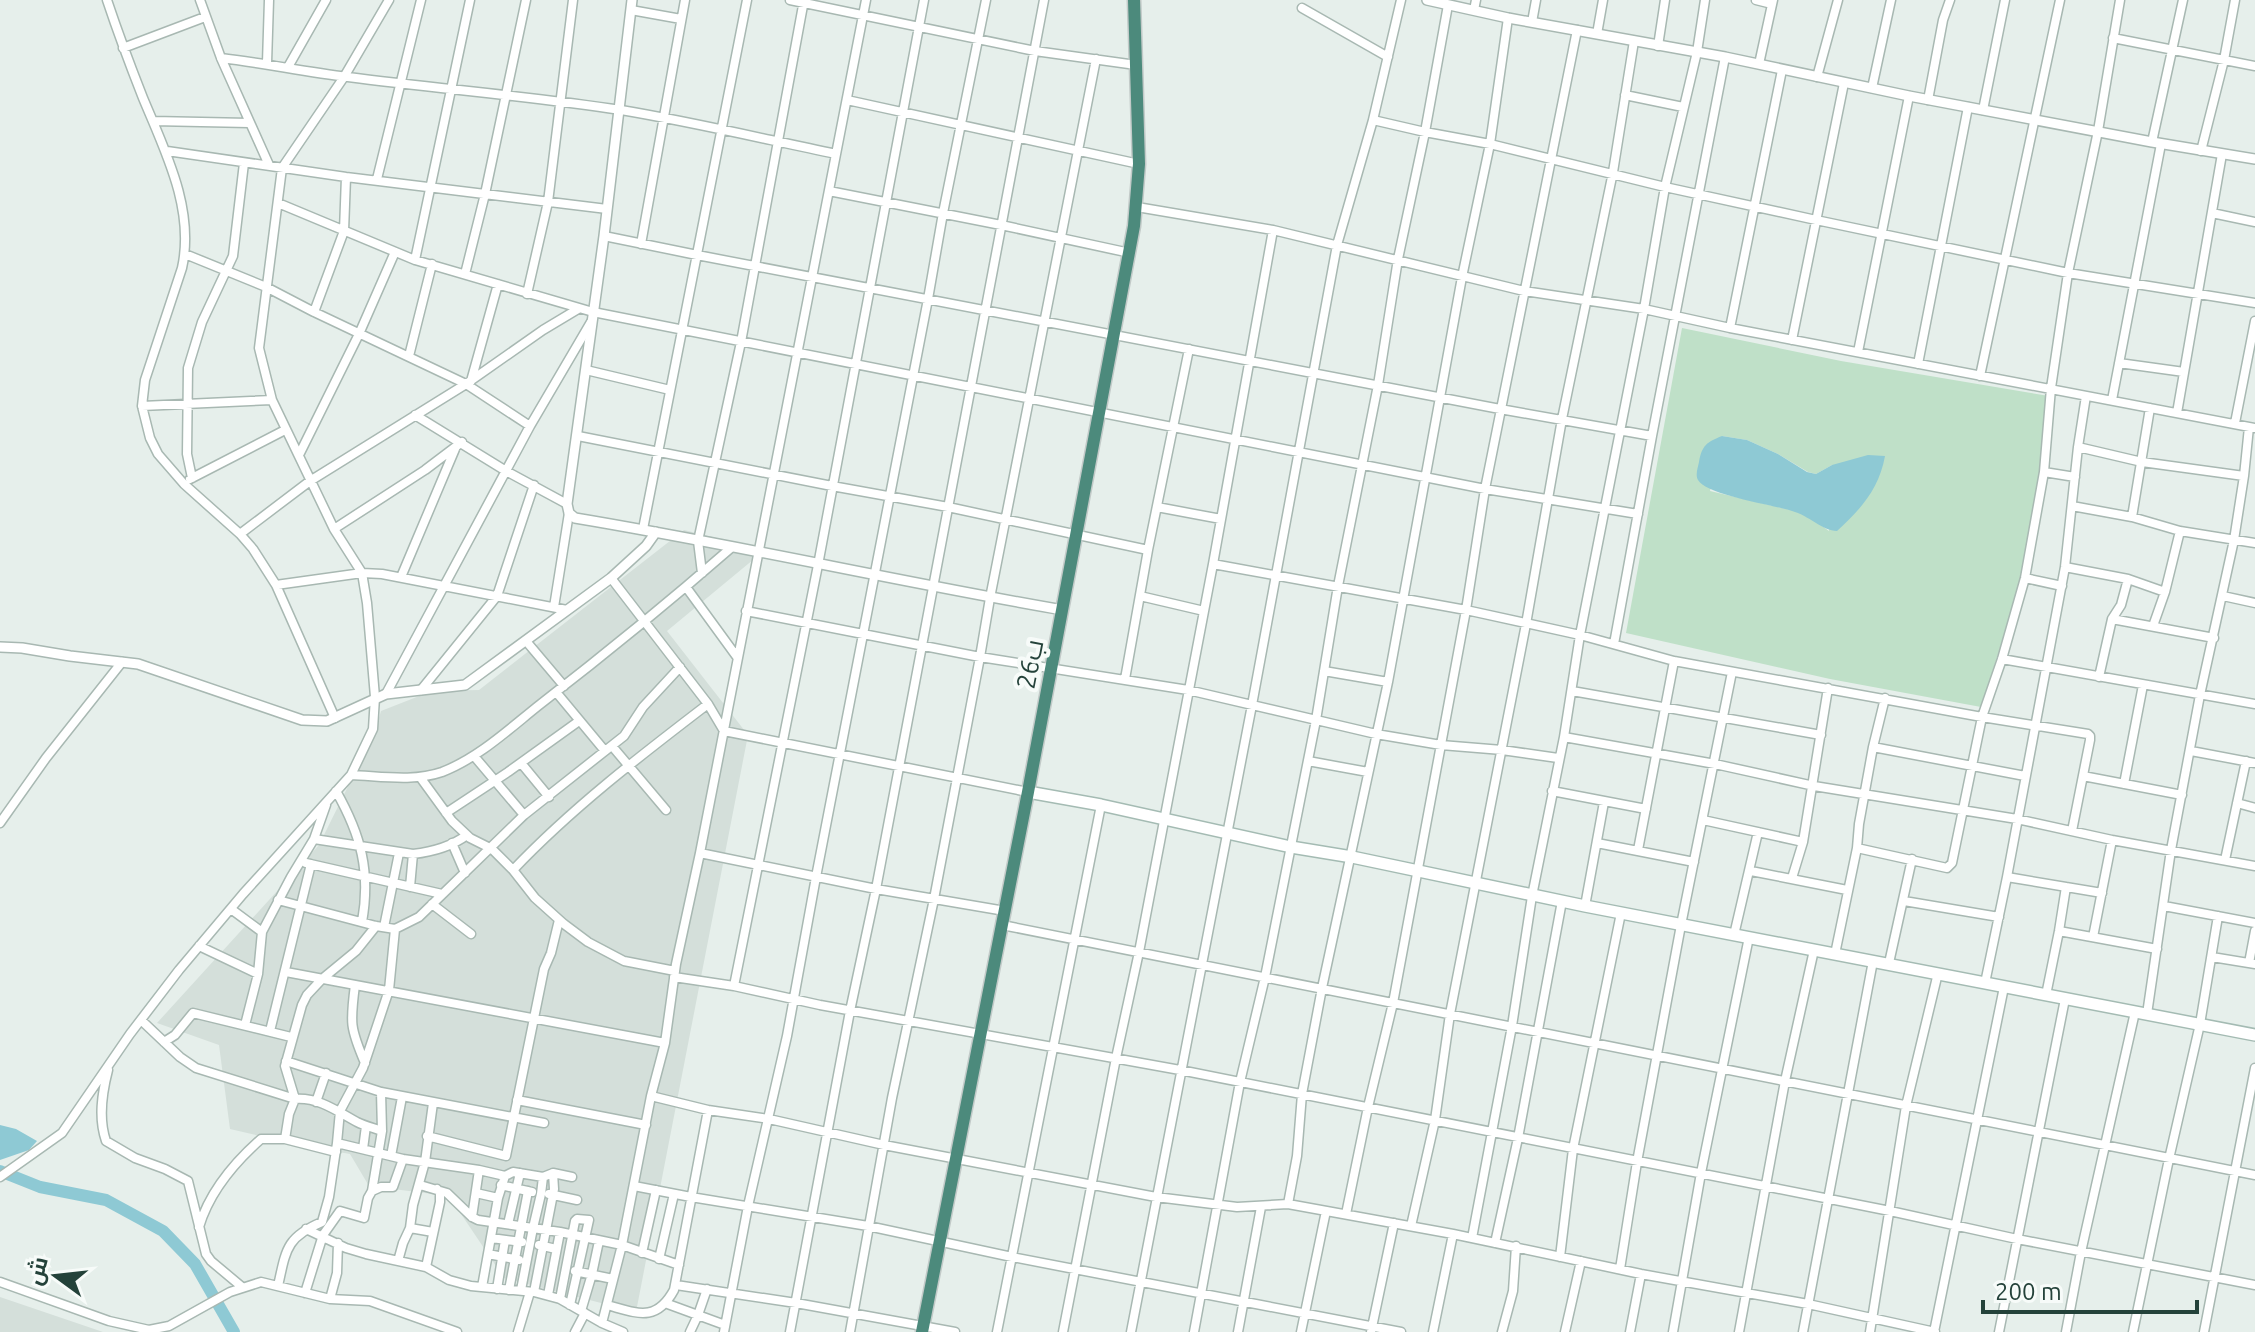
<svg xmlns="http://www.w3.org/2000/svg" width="2255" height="1332" viewBox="0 0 2255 1332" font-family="Ubuntu,Cairo,sans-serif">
	<rect width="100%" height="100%" fill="#e6efeb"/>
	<path fill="#d4dfda" d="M 684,530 L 765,550 L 667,631 L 748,735 L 636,1312 L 504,1278 L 449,1196 L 369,1186 L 350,1154 L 294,1144 L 230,1129 L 219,1045 L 157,1023 L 319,845 L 375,732 L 381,711 L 432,691 L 479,690 Z
		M 0,1297 L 103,1332 L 0,1332 Z"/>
	<path fill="#bfe0c8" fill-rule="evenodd" d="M 1682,328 L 1841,361 L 2049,396 L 2038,481 L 2017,595 L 1981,707 L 1830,679 L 1626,633 ZM 1722,436 L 1747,440 L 1778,454 L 1808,472 L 1816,474 L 1832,465 L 1829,531 L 1810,517 L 1795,511 L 1710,491 Z"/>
	<path fill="#8ec9d4" d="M 1722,436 L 1747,440 L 1778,454 L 1807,472 L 1816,474 L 1832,465 L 1868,455 L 1885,456 C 1879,489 1861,509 1837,531 C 1823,531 1808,515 1792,511 C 1774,505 1706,495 1698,480 C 1695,475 1698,467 1699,462 C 1702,445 1707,442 1722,436 Z
		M 0,1125 L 16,1129 L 37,1141 L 29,1150 L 0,1160 Z"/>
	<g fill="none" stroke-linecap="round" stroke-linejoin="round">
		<path stroke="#8ec9d4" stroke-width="12" d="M 0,1171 L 40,1187 L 106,1200 L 163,1231 L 195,1264 L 234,1332"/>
		<g stroke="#a8b8b2" stroke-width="11">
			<path id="minor" d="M 107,0 C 118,33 130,65 143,98 C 165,151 195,209 182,268 L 145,380 L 142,406 L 150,438 L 158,454 L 184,484 L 240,534 L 253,549 L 276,585 L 335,718
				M 200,0 L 221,58 L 269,165
				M 790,0 L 1035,51 L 1136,65
				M 1756,0 L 1772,4
				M 1302,8 L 1388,57
				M 631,10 L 681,19
				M 1474,10 L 1476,0
				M 1532,22 L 1536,0
				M 1597,34 L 1603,0
				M 2113,38 L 2255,66
				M 1658,46 L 1665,0
				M 123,48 L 205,17
				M 221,58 C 264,63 305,72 348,77 C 439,89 530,96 621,110 C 693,122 764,139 836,154
				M 267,63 L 269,0
				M 1759,64 L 1773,0
				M 288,67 L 326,0
				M 1817,77 L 1838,0
				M 1872,88 L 1891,0
				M 1625,95 L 1683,107
				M 847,100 L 1139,164
				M 1928,100 L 1943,20 L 1950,0
				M 1983,110 L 2005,0
				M 1373,120 L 1425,132 L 1490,144 L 1665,187 L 1816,220 L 2068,273 L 2255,303
				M 153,121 L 249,123
				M 2152,142 L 2183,0
				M 167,151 L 346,177 L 607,209
				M 2201,151 L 2224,60 L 2235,0
				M 377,179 L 421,0
				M 829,191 L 1001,225 L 1130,253
				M 278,203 L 415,260 L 593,312 L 1485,489 L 1638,514
				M 1137,207 L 1273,230 L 1524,291 L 1644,309 L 1730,328 L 2255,428
				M 2212,213 L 2255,222
				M 604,236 L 697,255 L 1500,409 L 1652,436 L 1725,57
				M 641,244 L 685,0
				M 185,254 L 266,287 L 314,312 L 466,384 L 530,426
				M 415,260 L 470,0
				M 465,274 L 485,194 L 526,0
				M 527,294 L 548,202 L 573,0
				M 314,312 L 344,231 L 346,177
				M 1730,328 L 1782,70
				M 1792,340 L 1844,83
				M 1858,352 L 1909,96
				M 409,356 L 432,264
				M 2119,363 L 2184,372
				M 1918,364 L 1968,107
				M 586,370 L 670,390
				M 1980,376 L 2060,0
				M 471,381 L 498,284
				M 2112,400 L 2161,144
				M 142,406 L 272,400
				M 2177,413 L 2222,154
				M 415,415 L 506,471 L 567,504
				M 2235,423 L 2255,321
				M 578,436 L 832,486 L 948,507 L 1148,550
				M 2078,447 L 2142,462 L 2244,476
				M 299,455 L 359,334 L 395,252
				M 2044,472 L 2075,477
				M 192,478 L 187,454 L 188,368 L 202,322 L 233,256 L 244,163
				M 190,479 L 285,430
				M 2072,506 L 2132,517 L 2180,531 L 2255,543
				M 1157,507 L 1221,519
				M 2132,517 L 2150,408
				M 334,529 L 425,470 L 462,442
				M 643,529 L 747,0
				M 240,534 L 310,481 L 466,384 L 543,330 L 578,309
				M 1213,564 L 1466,610 L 1580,635 L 1674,661 L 1982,717 L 2088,734 L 2090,736 L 2090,740 L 2072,831
				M 2065,567 L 2128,579 L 2165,592
				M 702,573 L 698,541 L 741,342 L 804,0
				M 401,577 L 455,449
				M 611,578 L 708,704 L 724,731 L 1028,792
				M 2025,578 L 2062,586
				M 276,585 L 362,573 L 382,574 L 567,610
				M 686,587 L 737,657
				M 1140,596 L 1204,611
				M 2223,596 L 2255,603
				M 554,607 L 569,513
				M 746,611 L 980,657 L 1188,690 L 1376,734 L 1441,745 L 1502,750 L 1558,758
				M 2112,619 L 2214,638
				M 2153,626 L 2165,592 L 2180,531
				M 526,641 L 564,686
				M 1614,644 L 1652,436
				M 2002,659 L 2255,704
				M 1324,671 L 1388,682
				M 2099,677 L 2112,619 L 2121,605 L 2128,579
				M 1125,679 L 1148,550 L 1189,349
				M 421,690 L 497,596 L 534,485
				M 1572,691 L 1821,735
				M 556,692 L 605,751
				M 386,694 L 530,426 L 591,322
				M 1564,737 L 1715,764 L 1814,786 L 2017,819 L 2112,840 L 2255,866
				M 612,746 L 666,810
				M 1873,747 L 2025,776
				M 2191,751 L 2255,763
				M 474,756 L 524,815
				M 1308,761 L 1368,772
				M 521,763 L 549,797
				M 351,775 C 380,776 413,782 442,772 C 478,758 508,730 538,706 C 604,655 669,602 732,547
				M 2083,776 L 2182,795
				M 420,777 L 452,821 L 470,838 L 492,849 L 513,870 L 535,898 L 564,924 L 588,942 L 624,961 L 675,971
				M 2124,784 L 2143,685
				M 336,791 C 361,835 371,872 362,922
				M 1552,791 L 1646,809
				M 2237,803 L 2255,808
				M 446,813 L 508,772 L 579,721
				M 1703,820 L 1803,842
				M 0,823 L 46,758 L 122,662
				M 314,839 L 413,854 C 431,852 452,846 467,835
				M 452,843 L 465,873
				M 1597,843 L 1694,862
				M 1857,848 L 1947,868 L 1952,863 L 1982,717 L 2002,659 L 2025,578 L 2044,472 L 2051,388 L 2068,273 L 2098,131 L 2120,0
				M 1638,850 L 1674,661
				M 700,853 L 876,889 L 1005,911
				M 2225,860 L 2246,761
				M 306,863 L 442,894
				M 513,870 C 572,808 640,756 708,704
				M 1751,871 L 1847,890
				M 2007,877 L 2102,893
				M 1792,878 L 1803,842 L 1828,688
				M 410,887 L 413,854
				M 278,900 L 376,926 L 395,929 L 419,917 L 524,815 L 624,736 L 643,707 L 680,667
				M 1904,901 L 1999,917
				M 432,904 L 471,934
				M 1585,906 L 1604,802
				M 2164,906 L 2255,923
				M 231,909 L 262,932
				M 1002,925 L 2255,1175
				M 384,927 L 399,853
				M 2059,931 L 2157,949
				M 1734,935 L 1758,832
				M 2093,937 L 2112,840
				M 199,946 L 258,974
				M 1835,954 L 1857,848 L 1859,824 L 1873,747 L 1885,698
				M 2212,957 L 2255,964
				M 1889,963 L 1912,859
				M 2249,963 L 2255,931
				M 286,972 L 665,1043
				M 674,977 L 734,986 L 820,1005 L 1180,1070 L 1890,1211 L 2017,1239 L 2255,1285
				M 1985,983 L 2007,877 L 2065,567 L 2078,447 L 2086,396
				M 355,985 C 350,1023 350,1028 365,1063
				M 734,986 L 818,565 L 924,0
				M 2046,995 L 2059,931 L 2066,887
				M 2147,1014 L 2171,850 L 2200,695 L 2234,540 L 2244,476 L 2249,427
				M 141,1020 L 180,1057 L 196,1068 L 295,1099 C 318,1097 337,1111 357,1122 C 365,1126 374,1128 382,1131
				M 245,1025 L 258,974 L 262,932 L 291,877 L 314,839 L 326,805
				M 270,1031 L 311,864
				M 164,1042 L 175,1035 L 193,1013 L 291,1037
				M 286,1061 L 381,1092 L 544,1123
				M 108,1070 C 102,1093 98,1118 106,1141 L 135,1158 L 165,1169 L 188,1181 L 206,1254 L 211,1261 L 242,1287
				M 651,1096 L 708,1110 L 769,1119 L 884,1145 L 1156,1197 L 1237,1207 L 1288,1204 L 1453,1234 L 1641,1274 L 1808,1304 L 1935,1332
				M 517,1100 L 646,1125
				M 316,1102 L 326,1073
				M 427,1136 L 506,1156 L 544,969 L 551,953 L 559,920
				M 285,1139 L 336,1152
				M 337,1143 L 403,1159 L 479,1170 L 505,1176
				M 363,1149 L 366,1126
				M 391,1156 L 402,1097
				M 0,1177 L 62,1133 L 130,1034 L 179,970 L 243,894 L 351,775 L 373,729 L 375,697 L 367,603 L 362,573 L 334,529 L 272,400 L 259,348 L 282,168 L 344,77 L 389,0
				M 420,1185 L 447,1193 L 472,1217 L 478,1220 L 560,1232 L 622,1245 L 679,1265
				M 501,1185 L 532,1192
				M 634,1186 L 691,1197 L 868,1226 L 1012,1257 L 1401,1332
				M 372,1191 L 381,1187 L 393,1187 L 403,1159
				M 476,1193 L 498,1198
				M 549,1194 L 577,1200
				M 1288,1204 L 1297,1156 L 1302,1094 L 1322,988 L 1388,682 L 1462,277 L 1490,144 L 1508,18
				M 1346,1214 L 1368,1107 L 1393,1003 L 1466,610 L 1485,489 L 1577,30
				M 472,1217 L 479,1170
				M 508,1224 L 520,1173
				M 1411,1226 L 1435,1120 L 1450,1014 L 1526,624 L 1562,419 L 1613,172 L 1634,41
				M 199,1227 C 209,1193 235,1162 261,1139 L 285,1139 L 289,1114 L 295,1099 L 285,1066 L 302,1005 L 307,995 L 322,979 L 356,951 L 376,926
				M 410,1228 L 433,1232
				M 306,1229 L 346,1248 L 366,1254 L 426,1267 L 449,1280 L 471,1286 L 534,1292 L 560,1299 L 602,1323 L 623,1332
				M 491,1238 L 522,1242
				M 1472,1238 L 1512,1026 L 1532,896 L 1564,737 L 1580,635 L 1644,309 L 1665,187 L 1697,52 L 1705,0
				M 1495,1243 L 1518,1138 L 1562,901
				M 539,1245 L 556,1249
				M 642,1253 L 656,1190
				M 488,1254 L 519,1260
				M 1560,1257 L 1573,1149 L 1621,913
				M 659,1259 L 674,1194
				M 398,1261 L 403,1243 L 410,1228 L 413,1205 L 425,1162 L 433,1103
				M 426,1267 L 440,1202 L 440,1193 L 437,1189
				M 1620,1269 L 1637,1162 L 1681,925 L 1732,672
				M 575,1271 L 613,1279
				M 0,1282 L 109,1321 L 149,1330 L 169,1326 L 230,1292 L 261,1282 L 330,1299 L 370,1301 L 457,1332
				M 676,1285 L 796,1303 L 955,1332
				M 278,1286 C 286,1250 286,1237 322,1222 L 329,1197 L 337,1143 L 340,1111 L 363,1068 L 389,990 L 395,929
				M 482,1287 L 498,1198 L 505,1176 L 513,1172 L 543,1177 L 553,1173 L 572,1177
				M 497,1289 L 505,1240
				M 509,1290 L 528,1191
				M 521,1290 L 533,1228 L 541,1194 L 543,1177
				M 534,1292 L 554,1189 L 553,1173
				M 305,1293 L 323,1235 L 340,1211 L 364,1218 L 368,1198 L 372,1191 L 382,1131 L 381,1092
				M 548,1295 L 560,1232
				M 330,1299 L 337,1273 L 338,1243
				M 560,1299 L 575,1221 L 577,1219 L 589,1220 L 570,1305
				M 665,1303 L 725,1325
				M 607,1305 C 637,1313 656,1323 674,1290 L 708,1110
				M 581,1311 L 592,1274 L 599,1241
				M 602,1323 L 622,1245 L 651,1096 L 665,1043 L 676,964 L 700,853 L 866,0
				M 518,1332 L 530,1292
				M 575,1332 L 585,1313
				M 690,1332 L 698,1315 L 707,1289
				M 724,1332 L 748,1206 L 787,1036 L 816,877 L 928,299 L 943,213 L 986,0
				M 790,1332 L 850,1011 L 876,889 L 1044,0
				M 850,1332 L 892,1098 L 934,899 L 980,657 L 990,598 L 1096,59
				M 997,1332 L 1101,805
				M 1063,1332 L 1116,1058 L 1139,952 L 1213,564 L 1273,230
				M 1131,1332 L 1252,705 L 1337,245 L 1373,120 L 1401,0
				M 1194,1332 L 1240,1082 L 1265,977 L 1316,720 L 1338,586 L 1378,385 L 1398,259 L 1425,132 L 1448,5
				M 1238,1332 L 1261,1207
				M 1301,1332 L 1326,1211
				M 1371,1332 L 1394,1223
				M 1433,1332 L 1453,1234
				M 1502,1332 L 1513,1291 L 1516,1246
				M 1565,1332 L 1581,1261
				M 1630,1332 L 1641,1274
				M 1673,1332 L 1701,1173 L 1749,937
				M 1739,1332 L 1785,1081 L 1814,950
				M 1803,1332 L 1873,961
				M 1870,1332 L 1906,1106 L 1938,973
				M 1934,1332 L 2004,987
				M 1999,1332 L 2065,999
				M 2066,1332 L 2081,1252 L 2135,1012
				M 2133,1332 L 2169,1159 L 2200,1024 L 2218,916
				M 2204,1332 L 2255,1068"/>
		</g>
		<g stroke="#a8b8b2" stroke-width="12">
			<path id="tertiary" d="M 632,0 L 604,236 L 567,504 L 569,513 L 575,518 C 738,545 900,582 1063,610
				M 1427,0 L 1508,18 L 1725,57 L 1909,96 L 2152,142 L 2255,159
				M 0,647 L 22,648 L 70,656 L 138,664 L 302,720 L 327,721 L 386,694 L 465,685 L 611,578 L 646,546 L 656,532"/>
		</g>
		<g stroke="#a4bbb3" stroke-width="14">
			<path id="secondary" d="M 1028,792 L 1101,805 L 1291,847 L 1352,857 L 1585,906 L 2255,1035"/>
		</g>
		<g stroke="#c2cac8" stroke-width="15">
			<path id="trunk" d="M 922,1332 L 1028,792 L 1134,226 L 1139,164 L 1134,0"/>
		</g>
		<use href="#minor" stroke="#fff" stroke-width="8"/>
		<use href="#tertiary" stroke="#fff" stroke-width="9"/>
		<use href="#secondary" stroke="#fff" stroke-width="11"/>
		<use href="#trunk" stroke="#4c8a7c" stroke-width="12"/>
	</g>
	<g text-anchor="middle" stroke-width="8" stroke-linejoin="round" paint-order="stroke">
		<g font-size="26" fill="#24423a" stroke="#f7fbf9">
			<text transform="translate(1030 664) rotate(-79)" y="9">26ب</text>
		</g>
	</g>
	<g transform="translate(56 1276) rotate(285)" stroke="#f7fbf9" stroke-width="6" paint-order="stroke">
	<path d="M0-6L14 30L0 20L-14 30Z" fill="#24423a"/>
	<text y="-12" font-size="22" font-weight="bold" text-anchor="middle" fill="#24423a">ش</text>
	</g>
	<path d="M1983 1300v12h214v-12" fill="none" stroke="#24423a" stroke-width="4"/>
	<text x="1995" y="1300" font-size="24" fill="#24423a" stroke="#f7fbf9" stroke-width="6" paint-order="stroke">200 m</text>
</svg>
